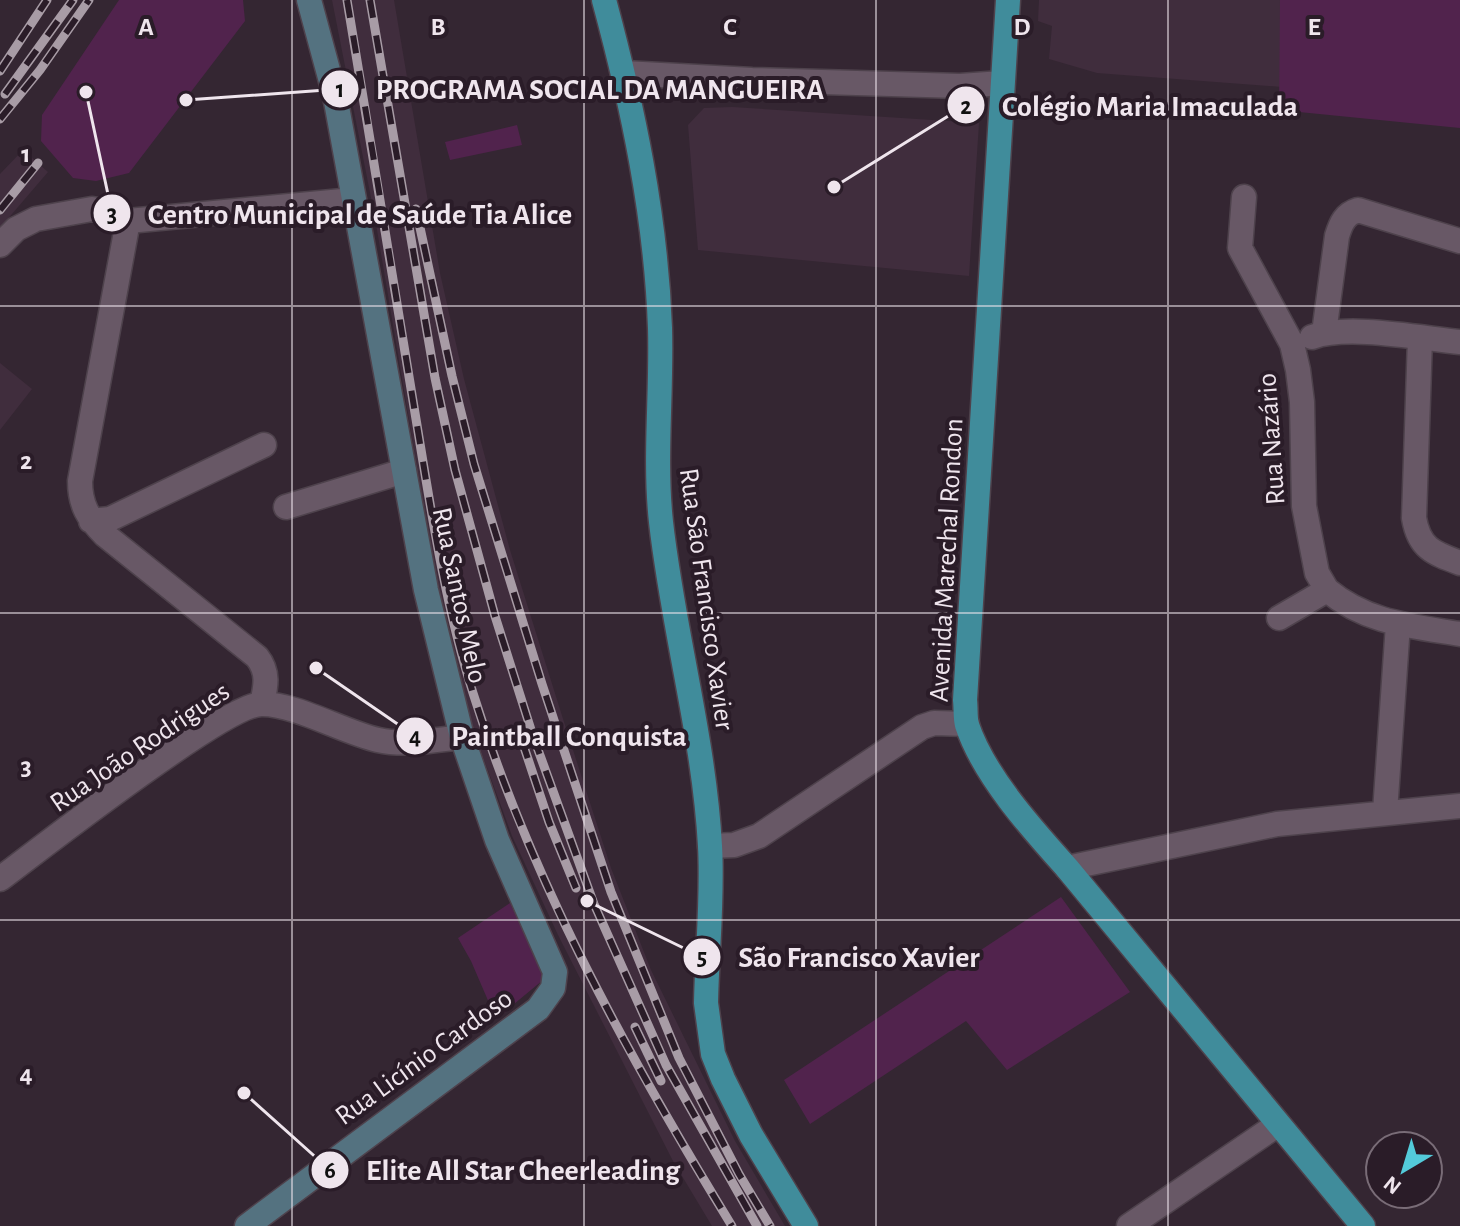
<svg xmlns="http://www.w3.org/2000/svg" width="1460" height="1226" viewBox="0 0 1460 1226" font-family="'Alegreya Sans',sans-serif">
	<rect width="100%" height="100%" fill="#342632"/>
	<path fill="#402d3d" d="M 332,0 L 394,0 L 440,273 L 464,379 L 510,550 L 564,722 L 611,868 L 651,970 L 735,1141 L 785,1226 L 712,1226 L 673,1161 L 558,935 L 512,836 L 475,735 L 453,659 L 435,574 L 375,218 Z
		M 1039,0 L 1460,0 L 1322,90 L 1097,73 L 1049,59 L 1052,26 L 1038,21 Z
		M 732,107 L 979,123 L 969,276 L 698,250 L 688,125 L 704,108 Z
		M 23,150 L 48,172 L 0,228 L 0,174 Z
		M 0,363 L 32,389 L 0,430 Z"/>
	<path fill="#51234d" d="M 119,0 L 243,0 L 245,21 L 129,173 L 96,181 L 73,178 L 41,141 L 42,115 Z
		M 1280,0 L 1460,0 L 1460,128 L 1279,110 Z
		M 517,125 L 522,145 L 450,160 L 445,142 Z
		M 1061,897 L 1130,992 L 1007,1070 L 966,1021 L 810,1124 L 784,1080 Z
		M 510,903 L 541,969 L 543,980 L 496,1019 L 471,961 L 458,938 Z"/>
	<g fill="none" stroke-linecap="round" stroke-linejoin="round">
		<g stroke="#4e424c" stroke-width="27">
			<path id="minor" d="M 624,73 L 752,80 L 960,86 L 1002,83
				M 1244,197 L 1240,248 L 1292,344 L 1298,370 L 1302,402 L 1304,506 L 1317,573 L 1327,590
				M 128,221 L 80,481 C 80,505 88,518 105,535 L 257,657 C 269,672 266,686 262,704
				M 128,221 L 353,200
				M 0,245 L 16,229 L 36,219 L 92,209 L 109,212 L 128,221
				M 1324,333 L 1337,236 C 1341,223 1345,214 1358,210 L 1460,241
				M 1312,337 C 1347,324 1420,338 1460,342
				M 1420,338 L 1414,518 C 1419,548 1433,553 1460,563
				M 286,507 L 404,471
				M 91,521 L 110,519 L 264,445
				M 1279,618 L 1327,590 C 1367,623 1411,626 1460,634
				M 1385,812 L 1398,624
				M 710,846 L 734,845 L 759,836 L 922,727 L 934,723 L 967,724
				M 1067,868 L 1277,824 L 1460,806
				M 0,879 C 40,849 225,704 262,704 C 296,704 343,732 378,740 C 405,746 435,740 462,737
				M 1129,1226 L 1277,1125"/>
		</g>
		<g stroke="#4e424c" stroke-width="27">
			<path id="secondary" d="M 247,1226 L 538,1009 L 553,988 L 555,972 L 497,840 L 462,737 L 426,590 L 335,96 L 309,0"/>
		</g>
		<g stroke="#4e424c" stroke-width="27">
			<path id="primary" d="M 604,0 C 633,107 656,217 660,328 C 662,393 654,458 661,522 C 673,630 704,737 710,846 C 713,898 707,951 706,1003 L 713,1054 L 723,1079 L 751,1135 L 806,1226
				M 1008,0 L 965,700 C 966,708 965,718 967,725 C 984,776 1032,829 1067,868 L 1363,1226"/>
		</g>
		<use href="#minor" stroke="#685866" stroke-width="24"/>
		<use href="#secondary" stroke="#547280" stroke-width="24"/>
		<use href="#primary" stroke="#408c9b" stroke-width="24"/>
		<g stroke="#a89ca6" stroke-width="9">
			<path id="rail" d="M 347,0 C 371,139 393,279 416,419 C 431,510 445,605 473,693 C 532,882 629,1058 732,1226
				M 370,0 L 435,378 L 455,470 L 495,616 L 533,736 L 594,904 L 666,1065 L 757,1226
				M 0,71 L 47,0
				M 5,94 L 73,0
				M 0,119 L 40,70 L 89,0
				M 416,209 L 452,376 L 474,464 L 542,684 L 611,892 L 679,1058 L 739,1174 L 770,1226
				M 0,210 L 38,163
				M 522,741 L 549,822 L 576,888
				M 635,1027 L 661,1081"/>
		</g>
		<use href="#rail" stroke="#2a1c28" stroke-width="6" stroke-dasharray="18" stroke-linecap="butt"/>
	</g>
	<path fill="none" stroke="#efe5ed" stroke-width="2" stroke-opacity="0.55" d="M 292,0 L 292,1226M 584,0 L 584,1226M 876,0 L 876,1226M 1168,0 L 1168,1226M 0,306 L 1460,306M 0,613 L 1460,613M 0,920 L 1460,920"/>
	<g text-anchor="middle" stroke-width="8" stroke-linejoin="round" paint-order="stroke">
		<g font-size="28" fill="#efe5ed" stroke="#2a1c28">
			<text transform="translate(1270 439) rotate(-94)" y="10">Rua Nazário</text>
			<text transform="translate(945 560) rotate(-87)" y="10">Avenida Marechal Rondon</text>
			<text transform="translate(461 595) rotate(78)" y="10">Rua Santos Melo</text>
			<text transform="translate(708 599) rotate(82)" y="10">Rua São Francisco Xavier</text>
			<text transform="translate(139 746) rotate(-34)" y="10">Rua João Rodrigues</text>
			<text transform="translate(423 1056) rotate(-36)" y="10">Rua Licínio Cardoso</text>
		</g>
	</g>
	<g font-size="26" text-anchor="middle" font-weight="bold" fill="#efe5ed" stroke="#2a1c28" stroke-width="8" stroke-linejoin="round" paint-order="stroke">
		<text x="146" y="35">A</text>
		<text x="438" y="35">B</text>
		<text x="730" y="35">C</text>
		<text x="1022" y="35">D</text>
		<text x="1314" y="35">E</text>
		<text x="26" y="162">1</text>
		<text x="26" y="469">2</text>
		<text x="26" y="775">3</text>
		<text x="26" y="1082">4</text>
	</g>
	<path fill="none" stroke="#efe5ed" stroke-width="3" d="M186 100L340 89M834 187L966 105M86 92L112 213M316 668L415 736M587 901L702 957M244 1093L330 1170"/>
	<g fill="#efe5ed" stroke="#2a1c28" stroke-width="3">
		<circle cx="186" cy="100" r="8"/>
		<circle cx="834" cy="187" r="8"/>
		<circle cx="86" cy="92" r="8"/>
		<circle cx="316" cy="668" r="8"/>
		<circle cx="587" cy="901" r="8"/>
		<circle cx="244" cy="1093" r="8"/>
		<circle cx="340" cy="89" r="20"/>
		<circle cx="966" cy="105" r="20"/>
		<circle cx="112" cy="213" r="20"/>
		<circle cx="415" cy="736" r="20"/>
		<circle cx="702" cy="957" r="20"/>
		<circle cx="330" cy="1170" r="20"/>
	</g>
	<g font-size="24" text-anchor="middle" font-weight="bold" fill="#111">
		<text x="340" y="97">1</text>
		<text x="966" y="114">2</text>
		<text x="112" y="222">3</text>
		<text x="415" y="744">4</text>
		<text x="702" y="965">5</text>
		<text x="330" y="1178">6</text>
	</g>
	<g font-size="30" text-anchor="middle" font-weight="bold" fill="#efe5ed" stroke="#2a1c28" stroke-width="8" stroke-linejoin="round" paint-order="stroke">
		<text x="600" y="99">PROGRAMA SOCIAL DA MANGUEIRA</text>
		<text x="1150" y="116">Colégio Maria Imaculada</text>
		<text x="360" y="224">Centro Municipal de Saúde Tia Alice</text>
		<text x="569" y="746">Paintball Conquista</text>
		<text x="859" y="967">São Francisco Xavier</text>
		<text x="523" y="1180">Elite All Star Cheerleading</text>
	</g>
	<g transform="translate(1404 1170) rotate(218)"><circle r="38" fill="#2a1c28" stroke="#796c77" stroke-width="2"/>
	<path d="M0-6L14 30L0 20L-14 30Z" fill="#53cbda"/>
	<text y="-12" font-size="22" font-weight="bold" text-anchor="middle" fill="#efe5ed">N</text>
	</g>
</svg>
